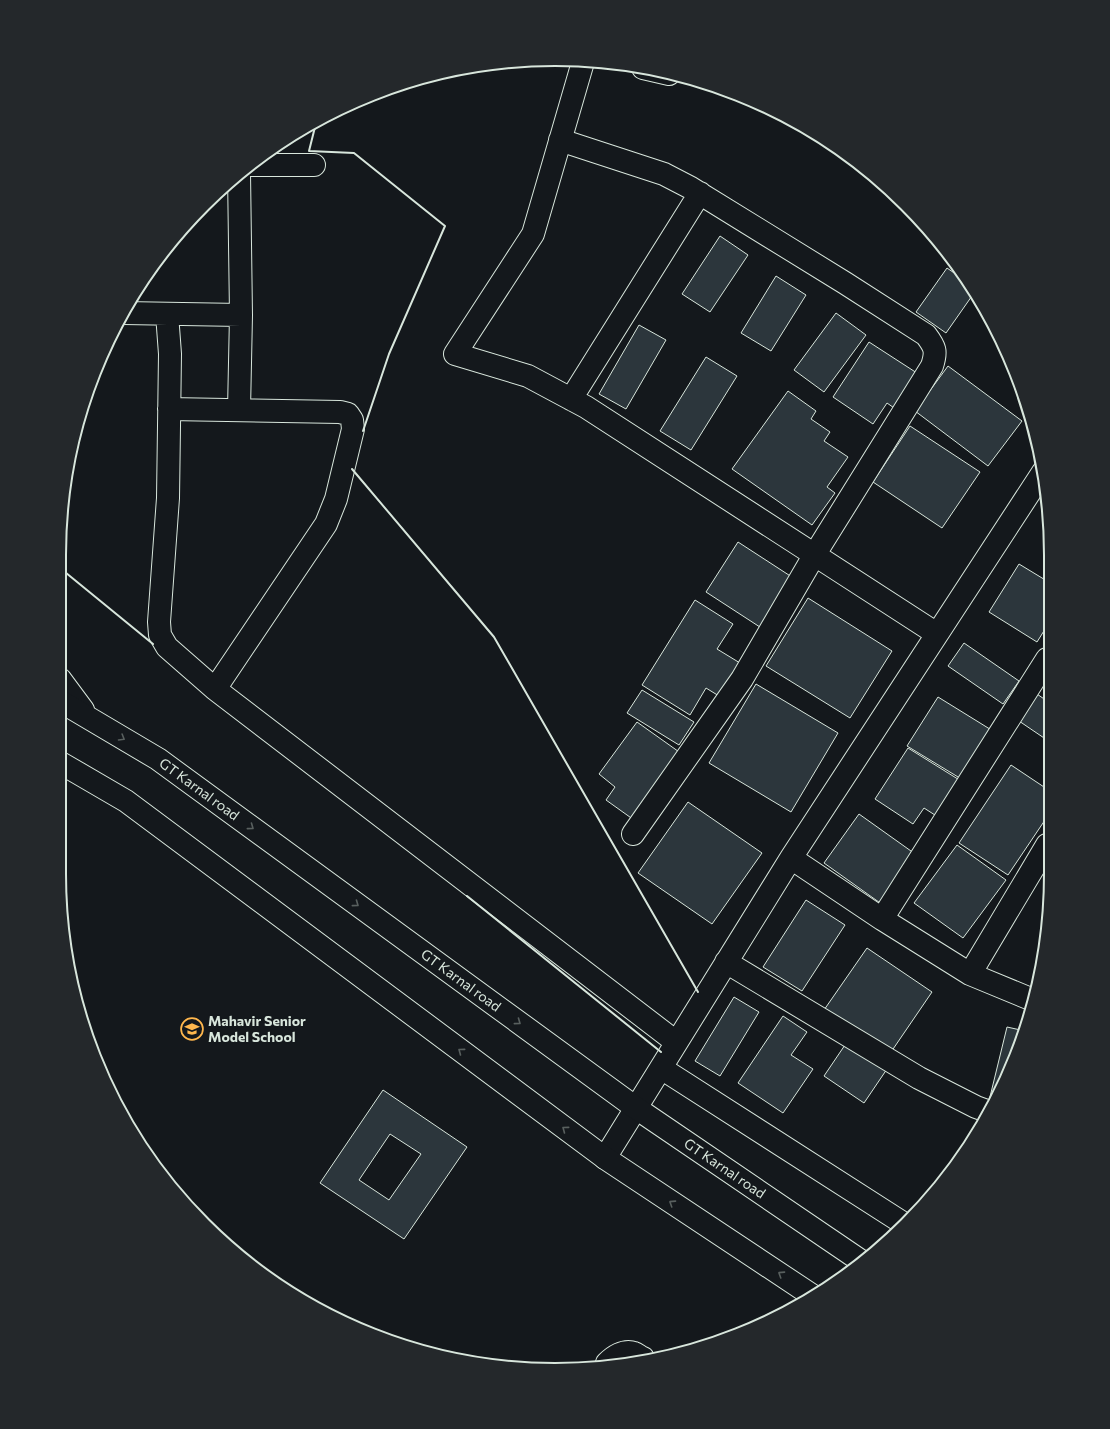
<svg xmlns="http://www.w3.org/2000/svg" width="1110" height="1429" viewBox="0 0 1110 1429" font-family="Commissioner,sans-serif">
	<rect width="100%" height="100%" fill="#14181c"/>
	<path fill="#2c363c" stroke="#d8e6dc" fill-rule="evenodd" d="M 720,236 L 748,255 L 710,312 L 682,294 Z
		M 947,268 L 970,284 L 974,293 L 946,333 L 916,312 Z
		M 776,276 L 806,295 L 771,351 L 741,333 Z
		M 836,313 L 866,335 L 824,392 L 794,370 Z
		M 639,325 L 666,340 L 626,409 L 599,394 Z
		M 869,342 L 920,375 L 897,410 L 887,403 L 873,424 L 833,397 Z
		M 706,357 L 737,376 L 691,450 L 660,431 Z
		M 948,366 L 1022,421 L 988,466 L 915,411 Z
		M 788,391 L 816,411 L 811,419 L 830,432 L 824,441 L 848,457 L 827,487 L 835,493 L 812,525 L 732,469 Z
		M 910,426 L 980,472 L 942,528 L 873,482 Z
		M 738,542 L 798,581 L 766,631 L 706,592 Z
		M 1019,564 L 1047,581 L 1047,626 L 1037,642 L 989,612 Z
		M 808,598 L 892,651 L 850,718 L 766,666 Z
		M 695,600 L 733,624 L 717,649 L 740,663 L 719,696 L 706,688 L 690,715 L 642,685 Z
		M 964,643 L 1019,681 L 1003,704 L 948,666 Z
		M 756,684 L 838,733 L 791,812 L 709,763 Z
		M 642,690 L 694,722 L 679,745 L 627,713 Z
		M 1037,694 L 1047,701 L 1047,740 L 1019,721 Z
		M 938,697 L 993,731 L 963,780 L 907,746 Z
		M 637,722 L 682,754 L 634,820 L 606,800 L 615,787 L 599,774 Z
		M 908,748 L 961,781 L 938,817 L 924,808 L 913,824 L 875,799 Z
		M 1011,765 L 1047,789 L 1047,817 L 1008,875 L 959,843 Z
		M 688,802 L 762,853 L 712,924 L 638,873 Z
		M 859,814 L 918,856 L 883,905 L 824,863 Z
		M 957,845 L 1006,880 L 963,938 L 914,903 Z
		M 806,900 L 845,925 L 802,991 L 763,967 Z
		M 867,948 L 932,992 L 889,1055 L 824,1010 Z
		M 734,997 L 759,1012 L 720,1076 L 695,1061 Z
		M 783,1016 L 807,1032 L 791,1055 L 813,1069 L 783,1113 L 738,1083 Z
		M 1007,1027 L 1025,1031 L 989,1105 L 988,1105 Z
		M 847,1042 L 887,1069 L 864,1103 L 824,1076 Z
		M 383,1090 L 467,1147 L 404,1239 L 320,1183 ZM 390,1134 L 421,1154 L 389,1200 L 359,1180 Z"/>
	<g fill="none" stroke-linecap="round" stroke-linejoin="round">
		<g stroke="#d8e6dc" stroke-width="24">
			<path id="minor" d="M 583,62 L 533,234 L 455,354 L 528,376 L 586,407 L 937,634
				M 643,68 L 669,74
				M 560,140 L 664,174 L 691,188 L 845,283 L 926,335 C 935,347 937,351 932,366 L 815,554 L 742,679 L 633,834
				M 251,165 L 314,165
				M 124,313 L 241,315 L 239,173
				M 167,314 L 170,354 L 168,498 L 159,622 L 160,635 L 167,647 L 215,689 L 676,1042
				M 571,399 L 700,193
				M 169,409 L 340,412 L 348,414 L 352,420 L 353,429 L 336,499 L 326,524 L 215,689
				M 239,410 L 241,315
				M 791,858 L 1043,472
				M 882,919 L 970,974 L 1033,1000
				M 726,962 L 919,1078 L 976,1107 L 987,1111
				M 970,974 L 1047,845
				M 661,1068 L 906,1225
				M 605,1158 L 791,858 L 882,919 L 1047,659
				M 607,1363 C 613,1357 624,1349 634,1353 C 637,1354 640,1357 643,1358"/>
		</g>
		<g stroke="#d8e6dc" stroke-width="24">
			<g id="major">
				<path d="M 60,679 L 83,710"/>
				<path id="s1" d="M 60,701 L 158,759 L 636,1108 L 861,1261"/>
				<path d="M 59,762 L 126,801 L 605,1158 L 813,1296"/>
			</g>
		</g>
		<use href="#minor" stroke="#14181c" stroke-width="22"/>
		<use href="#major" stroke="#14181c" stroke-width="22"/>
		<path stroke="#d8e6dc" stroke-width="2" d="M 316,123 L 309,151 L 354,153 L 445,226 L 389,354 L 363,431
			M 352,469 L 494,637 L 698,992
			M 60,568 L 153,644
			M 467,896 L 661,1052"/>
	</g>
	<defs><path id="oneway-chevron" d="M-2-3.5L2.5 0L-2 3.5" fill="none" stroke-width="1.6" stroke-linecap="round" stroke-linejoin="round"/></defs>
	<g stroke="#59605f">
		<use href="#oneway-chevron" transform="translate(122 738) rotate(31)"/>
		<use href="#oneway-chevron" transform="translate(251 827) rotate(36)"/>
		<use href="#oneway-chevron" transform="translate(356 904) rotate(36)"/>
		<use href="#oneway-chevron" transform="translate(518 1022) rotate(36)"/>
		<use href="#oneway-chevron" transform="translate(461 1051) rotate(-143)"/>
		<use href="#oneway-chevron" transform="translate(565 1129) rotate(-143)"/>
		<use href="#oneway-chevron" transform="translate(672 1203) rotate(-147)"/>
		<use href="#oneway-chevron" transform="translate(781 1274) rotate(-147)"/>
	</g>
	<defs>
		<g id="school-ring" transform="scale(1.15)"><circle r="9.5" fill="#14181c" stroke="#ffb74d" stroke-width="1.5"/><path d="M0-5L7-2L0 1L-7-2ZM-4 1L0 2.5L4 1V4Q0 6-4 4Z" fill="#ffb74d"/></g>
	</defs>
	<g fill-rule="evenodd">
		<use href="#school-ring" x="192" y="1029"/>
	</g>
	<g text-anchor="middle" stroke-width="3" stroke-linejoin="round" paint-order="stroke">
		<g font-size="14" fill="#d8e6dc" stroke="#14181c">
			<text dy="5" stroke="none"><textPath href="#s1" startOffset="165">GT Karnal road</textPath></text>
			<text dy="5" stroke="none"><textPath href="#s1" startOffset="489">GT Karnal road</textPath></text>
			<text dy="5" stroke="none"><textPath href="#s1" startOffset="813">GT Karnal road</textPath></text>
		</g>
		<g font-size="14" font-weight="bold" fill="#d8e6dc" stroke="#14181c" text-anchor="start">
			<text x="208" y="1026">Mahavir Senior<tspan x="208" dy="16">Model School</tspan></text>
		</g>
	</g>
	<path d="M0 0H1110V1429H0ZM555 66H555A489 489 0 0 1 1044 555V874A489 489 0 0 1 555 1363H555A489 489 0 0 1 66 874V555A489 489 0 0 1 555 66Z" fill="#24282b" fill-rule="evenodd"/>
	<path fill="none" stroke="#d8e6dc" stroke-width="2" d="M555 66H555A489 489 0 0 1 1044 555V874A489 489 0 0 1 555 1363H555A489 489 0 0 1 66 874V555A489 489 0 0 1 555 66Z"/>
</svg>
